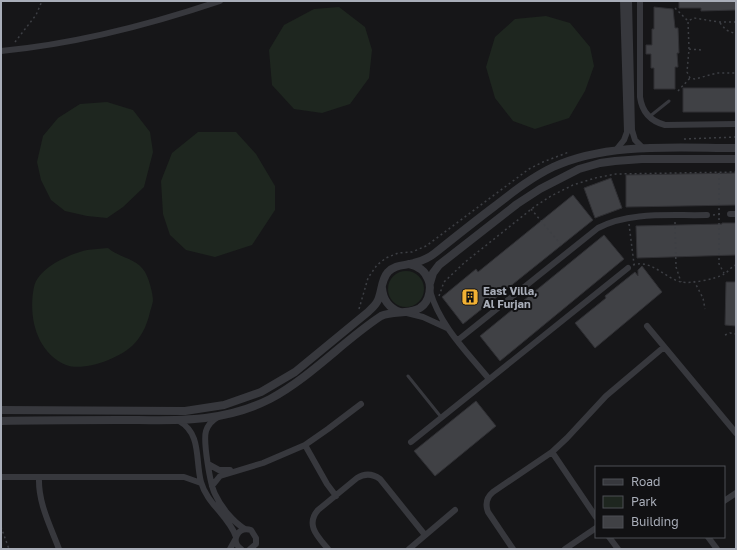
<svg xmlns="http://www.w3.org/2000/svg" width="737" height="550" viewBox="0 0 737 550" font-family="'Golos Text',sans-serif">
	<rect width="100%" height="100%" fill="#161618"/>
	<path fill="#1e261f" d="M 339,7 L 365,27 L 372,50 L 369,78 L 350,104 L 322,113 L 294,109 L 272,85 L 269,50 L 284,25 L 314,9 Z
		M 546,16 L 570,23 L 590,47 L 594,66 L 585,91 L 569,118 L 535,129 L 513,121 L 495,98 L 486,67 L 495,37 L 515,19 Z
		M 107,102 L 133,110 L 150,132 L 153,152 L 144,187 L 123,207 L 107,218 L 87,216 L 65,211 L 51,200 L 41,180 L 37,162 L 43,136 L 58,118 L 80,104 Z
		M 198,132 L 236,132 L 256,154 L 275,186 L 275,210 L 252,245 L 215,257 L 186,250 L 170,235 L 163,214 L 161,181 L 172,153 Z
		M 108,248 C 119,258 137,258 145,272 C 149,279 153,293 153,301 C 152,306 150,311 149,316 C 146,327 141,337 133,345 C 120,358 84,372 66,365 C 36,352 28,316 34,287 C 38,268 69,254 87,250 C 93,249 101,249 108,248 Z
		M388 289a18 18 0 1 1 36 0a18 18 0 1 1-36 0Z"/>
	<path fill="#404145" stroke="#303034" d="M 679,1 L 736,1 L 736,10 L 701,11 L 701,8 L 679,8 Z
		M 654,7 L 673,9 L 675,28 L 678,28 L 679,53 L 677,53 L 678,67 L 675,67 L 675,89 L 654,89 L 654,68 L 651,68 L 651,54 L 646,54 L 646,45 L 652,45 L 652,29 L 654,29 Z
		M 683,88 L 736,88 L 736,112 L 683,112 Z
		M 736,173 L 736,205 L 626,207 L 626,175 Z
		M 611,178 L 622,208 L 595,218 L 584,188 Z
		M 573,195 L 593,220 L 463,324 L 442,297 L 476,269 L 478,272 Z
		M 722,223 L 736,223 L 736,255 L 637,258 L 636,226 L 722,224 Z
		M 604,235 L 624,259 L 500,361 L 480,336 Z
		M 642,266 L 662,292 L 595,348 L 575,323 L 606,298 L 605,296 L 635,272 L 638,276 L 638,270 Z
		M 726,282 L 736,282 L 736,326 L 725,325 Z
		M 476,401 L 496,426 L 435,476 L 414,451 Z"/>
	<g fill="none" stroke-linecap="round" stroke-linejoin="round">
		<path stroke="#3d3f44" stroke-width="1.5" stroke-dasharray="2 3" stroke-linecap="butt" d="M 675,8 L 688,21
			M 736,22 L 719,22 L 694,18 L 688,21 L 689,49 L 687,72 L 690,78 L 695,79 L 717,73 L 736,73
			M 720,23 L 726,30 L 736,34
			M 15,42 L 36,15 L 42,1
			M 689,49 L 701,50
			M 678,91 L 690,78
			M 684,139 L 736,137
			M 719,173 L 719,264 L 724,273
			M 531,209 L 563,247
			M 713,215 L 723,214
			M 675,222 L 676,267 L 681,282
			M 629,224 L 634,264
			M 633,265 C 651,259 665,278 681,282 C 690,284 717,279 724,274 C 728,272 731,267 736,265
			M 694,281 L 703,298 L 705,309
			M 439,296 L 444,282 L 464,263 L 534,207 L 551,196 L 573,185 L 595,178 L 616,174 L 736,172
			M 359,309 L 368,278 L 377,265 L 386,258 L 398,253 L 412,252 L 426,246 L 529,169 L 543,162 L 569,152
			M 725,335 L 730,333 L 736,334
			M 1,527 L 9,549"/>
		<path stroke="#37383d" stroke-width="3" d="M 649,117 L 669,101
			M 408,376 L 441,417"/>
		<path stroke="#37383d" stroke-width="6" d="M 629,1 L 632,130 L 635,140 L 644,149
			M 640,1 L 640,97 C 642,112 650,121 665,125 L 736,124
			M 1,51 C 76,44 149,25 220,1
			M 616,150 L 624,140 L 627,132 L 623,1
			M 730,214 L 736,214
			M 430,291 C 440,326 467,352 489,379
			M 407,313 L 423,317 L 447,328
			M 647,326 L 736,433
			M 458,340 L 598,228 C 630,211 672,216 707,215
			M 218,417 C 213,420 208,424 206,431 C 203,441 210,484 215,494 C 221,507 233,522 245,529
			M 179,421 C 202,434 195,460 201,482 C 207,504 229,516 236,537
			M 411,442 L 628,268
			M 305,445 L 327,484 L 336,496
			M 552,452 L 596,517
			M 208,464 L 219,470 L 230,470
			M 1,477 L 184,477 L 201,483
			M 39,477 C 38,503 50,525 59,549
			M 212,486 L 220,476 L 263,463 L 305,445 L 328,429 L 361,404
			M 724,501 L 736,493
			M 609,537 L 618,549
			M 708,537 L 717,549
			M 230,549 L 235,540
			M 241,549 C 230,541 238,526 251,530 L 256,538 L 256,544 L 250,549
			M 328,549 C 318,537 305,525 318,510 L 357,478 C 365,473 373,474 380,479 L 425,535
			M 409,549 L 455,510
			M 513,549 L 488,512 C 485,504 487,497 493,492 L 552,452 L 567,438 L 606,396 L 664,347
			M 565,549 L 596,528"/>
		<path stroke="#37383d" stroke-width="8" d="M 430,283 L 433,273 L 439,265 L 517,204 L 540,189 L 579,169 L 600,163 L 615,161 L 642,159 L 736,159
			M 382,288 C 383,300 389,308 400,312
			M 1,410 L 185,411 L 224,405 L 261,392 L 295,372 L 368,312 C 372,308 376,305 378,300 C 382,291 381,280 388,272 C 396,264 404,266 414,263 C 422,261 429,258 435,253 C 455,237 475,221 495,206 C 513,192 532,177 553,167 C 607,142 677,148 736,148
			M 1,421 C 40,420 80,420 119,420 C 172,420 221,424 270,399 C 311,377 343,341 381,316 C 397,309 420,318 428,298 C 430,292 431,285 428,279 C 425,271 418,266 409,264"/>
	</g>
	<defs>
		<g id="building-square" transform="scale(0.9)"><rect x="-9" y="-9" width="18" height="18" rx="4" fill="#f2b134" stroke="#111113"/><path d="M-4-6H4V6H1V3H-1V6H-4ZM-2.5-4.3h1.7v1.8h-1.7ZM.8-4.3h1.7v1.8H.8ZM-2.5-1h1.7V.8h-1.7ZM.8-1h1.7V.8H.8Z" fill="#111"/></g>
	</defs>
	<g fill-rule="evenodd">
		<use href="#building-square" x="470" y="297"/>
	</g>
	<g text-anchor="middle" stroke-width="4" stroke-linejoin="round" paint-order="stroke">
		<g font-size="11" font-weight="bold" fill="#a8adb8" stroke="#111113" text-anchor="start">
			<text x="483" y="295">East Villa,<tspan x="483" dy="13">Al Furjan</tspan></text>
		</g>
	</g>
	<rect width="737" height="550" fill="none" stroke="#a8adb8" stroke-width="4"/>
	<rect x="595" y="466" width="130" height="72" fill="#111113" stroke="#4d4f55"/>
	<rect x="603" y="479" width="20" height="6" fill="#37383d" stroke="#4d4f55"/>
	<text x="631" y="486" font-size="12" fill="#a8adb8">Road</text>
	<rect x="603" y="496" width="20" height="12" fill="#1e261f" stroke="#4d4f55"/>
	<text x="631" y="506" font-size="12" fill="#a8adb8">Park</text>
	<rect x="603" y="516" width="20" height="12" fill="#404145" stroke="#4d4f55"/>
	<text x="631" y="526" font-size="12" fill="#a8adb8">Building</text>
</svg>
